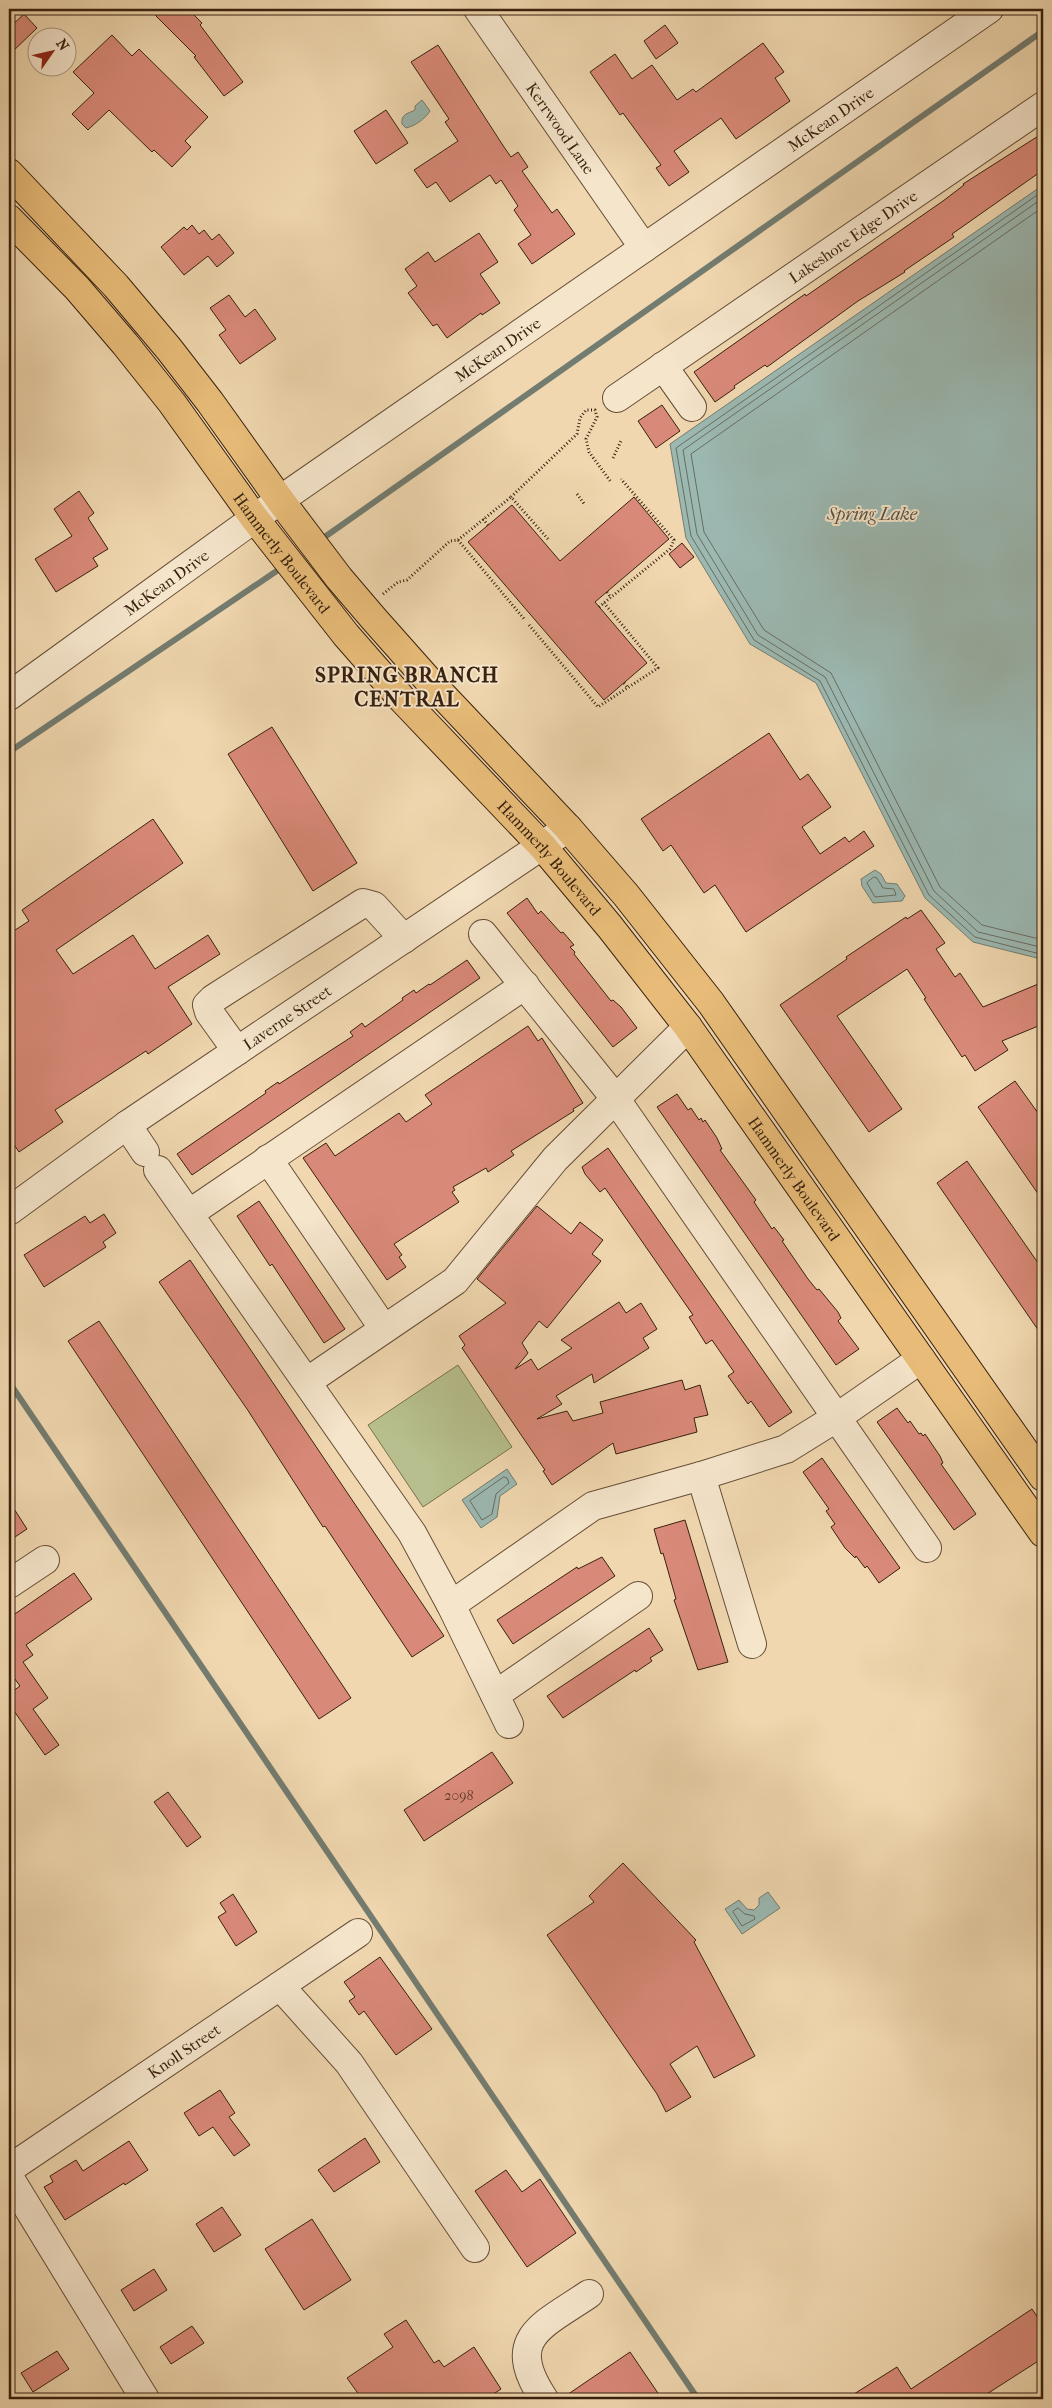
<svg xmlns="http://www.w3.org/2000/svg" width="1052" height="2408" viewBox="0 0 1052 2408" font-family="'IM FELL French Canon',serif">
	<rect width="100%" height="100%" fill="#f0d7af"/>
	<filter id="stains"><feTurbulence type="fractalNoise" baseFrequency=".004" numOctaves="4"/><feColorMatrix values="0 0 0 0 .2 0 0 0 0 .09 0 0 0 0 .02 0 0 0 .5 -.17"/></filter>
	<radialGradient id="worn" r=".72"><stop offset=".6" stop-color="#630" stop-opacity="0"/><stop offset="1" stop-color="#630" stop-opacity=".3"/></radialGradient>
	<path fill="#b6bf8d" stroke="#77704e" d="M 458,1365 L 512,1447 L 423,1507 L 368,1425 Z"/>
	<path fill="#9bb8b1" stroke="#737c70" d="M 422,100 L 430,111 C 425,119 415,126 406,128 L 402,124 C 401,114 407,114 415,110 L 415,106 Z
		M 1043,185 L 1043,956 L 1037,958 L 973,942 L 925,898 L 816,683 L 750,644 L 686,538 L 670,444 Z
		M 875,870 L 881,874 L 886,883 L 897,884 L 905,896 L 902,901 L 873,903 L 862,886 L 861,879 Z
		M 507,1469 L 517,1484 L 500,1496 L 497,1517 L 481,1528 L 462,1500 Z
		M 768,1892 L 780,1908 L 742,1934 L 725,1909 L 739,1900 L 747,1909 L 754,1910 L 759,1905 L 759,1898 Z"/>
	<g fill="none" stroke-linecap="round" stroke-linejoin="round">
		<path stroke="#6a6c60" stroke-width="1" d="M 1043,191 L 676,448 L 691,536 L 754,640 L 820,681 L 929,895 L 975,937 L 1036,953 L 1043,952
			M 1043,198 L 683,450 L 697,534 L 758,635 L 825,677 L 934,891 L 978,932 L 1036,946 L 1043,945
			M 1043,207 L 691,454 L 704,532 L 764,630 L 831,673 L 940,887 L 982,925 L 1035,938 L 1043,938
			M 874,877 L 877,878 L 883,888 L 894,889 L 896,895 L 875,897 L 867,883 Z
			M 504,1477 L 507,1478 L 509,1483 L 496,1494 L 492,1514 L 482,1520 L 470,1501 Z
			M 738,1908 L 745,1914 L 754,1916 L 755,1919 L 742,1926 L 733,1912 Z"/>
		<path stroke="#737c70" stroke-width="6" d="M 319,541 L 1043,31
			M 9,752 L 284,566
			M 9,1382 L 698,2399"/>
	</g>
	<path fill="#d98978" stroke="#38210f" d="M 149,9 L 188,9 L 202,23 L 200,25 L 243,82 L 224,96 L 194,57 L 196,56 Z
		M 24,14 L 37,28 L 9,55 L 9,28 Z
		M 665,25 L 678,43 L 656,59 L 644,41 Z
		M 112,35 L 132,56 L 139,49 L 208,117 L 185,141 L 191,147 L 172,167 L 154,150 L 152,152 L 109,110 L 88,130 L 72,114 L 94,93 L 73,72 Z
		M 763,43 L 784,72 L 775,78 L 790,101 L 736,139 L 721,118 L 674,151 L 689,172 L 669,186 L 656,168 L 661,165 L 623,113 L 620,115 L 590,72 L 615,54 L 632,79 L 652,65 L 677,100 L 693,89 L 696,92 Z
		M 438,45 L 504,147 L 511,157 L 518,152 L 528,167 L 522,171 L 552,213 L 557,209 L 575,234 L 532,264 L 518,244 L 531,235 L 514,210 L 518,206 L 501,180 L 496,184 L 490,175 L 450,202 L 436,182 L 427,188 L 414,170 L 458,141 L 445,122 L 449,119 L 411,62 Z
		M 386,110 L 408,143 L 376,164 L 354,131 Z
		M 1043,133 L 1043,170 L 952,234 L 954,237 L 904,271 L 905,272 L 858,301 L 767,367 L 765,365 L 734,386 L 735,388 L 715,402 L 694,372 L 805,294 L 806,296 L 943,201 L 964,185 L 963,184 Z
		M 192,225 L 199,234 L 204,230 L 212,240 L 219,234 L 234,253 L 217,267 L 208,256 L 184,275 L 161,247 L 184,227 L 187,230 Z
		M 479,233 L 498,262 L 480,274 L 500,303 L 482,315 L 481,313 L 447,338 L 437,324 L 433,326 L 408,293 L 417,286 L 405,269 L 428,252 L 435,262 Z
		M 229,295 L 245,317 L 255,309 L 276,339 L 240,364 L 219,335 L 226,330 L 210,308 Z
		M 662,405 L 680,431 L 656,448 L 638,421 Z
		M 79,491 L 94,513 L 88,518 L 108,549 L 93,558 L 98,566 L 56,592 L 35,559 L 72,536 L 54,509 Z
		M 634,497 L 669,539 L 595,602 L 647,663 L 604,700 L 468,542 L 512,505 L 560,561 Z
		M 682,543 L 694,557 L 680,568 L 669,554 Z
		M 272,727 L 357,863 L 313,891 L 228,754 Z
		M 769,733 L 800,780 L 808,774 L 831,807 L 802,827 L 820,854 L 845,837 L 849,842 L 864,831 L 874,846 L 746,932 L 715,885 L 704,893 L 671,845 L 663,851 L 641,819 Z
		M 153,819 L 183,863 L 56,950 L 73,974 L 133,935 L 155,969 L 208,935 L 220,954 L 168,987 L 192,1024 L 148,1054 L 146,1051 L 55,1110 L 63,1122 L 19,1152 L 9,1137 L 9,934 L 29,921 L 22,910 Z
		M 527,898 L 538,914 L 541,911 L 561,933 L 563,932 L 574,945 L 570,947 L 575,952 L 574,954 L 611,1001 L 613,1000 L 621,1007 L 637,1028 L 613,1047 L 507,913 Z
		M 921,910 L 945,943 L 936,949 L 955,977 L 960,973 L 983,1007 L 1043,982 L 1043,1024 L 1002,1041 L 1008,1050 L 975,1071 L 965,1055 L 962,1057 L 924,999 L 926,998 L 907,969 L 837,1016 L 902,1109 L 869,1132 L 780,1005 L 847,959 L 846,957 L 906,917 L 907,919 Z
		M 467,960 L 480,978 L 192,1175 L 177,1154 L 266,1093 L 265,1091 L 278,1082 L 279,1084 L 353,1036 L 350,1032 L 362,1023 L 365,1027 L 403,1000 L 402,998 L 414,990 L 416,993 L 429,984 L 430,985 Z
		M 528,1026 L 538,1041 L 542,1038 L 583,1103 L 573,1109 L 574,1111 L 511,1151 L 514,1155 L 488,1172 L 486,1168 L 453,1187 L 455,1190 L 452,1192 L 459,1202 L 394,1244 L 402,1255 L 399,1257 L 406,1267 L 387,1280 L 303,1158 L 326,1143 L 335,1156 L 399,1113 L 406,1122 L 432,1104 L 425,1095 Z
		M 1015,1081 L 1043,1120 L 1043,1201 L 978,1107 Z
		M 677,1094 L 688,1110 L 691,1108 L 699,1120 L 701,1118 L 703,1122 L 705,1120 L 717,1138 L 722,1149 L 720,1150 L 756,1200 L 754,1202 L 772,1229 L 774,1227 L 784,1240 L 782,1241 L 808,1279 L 817,1290 L 819,1289 L 838,1312 L 841,1318 L 838,1321 L 859,1349 L 836,1365 L 657,1107 Z
		M 608,1148 L 792,1412 L 769,1427 L 751,1401 L 748,1404 L 728,1376 L 734,1372 L 712,1340 L 706,1344 L 696,1328 L 689,1317 L 693,1315 L 605,1188 L 600,1192 L 585,1174 L 582,1167 Z
		M 967,1161 L 1043,1270 L 1043,1337 L 937,1183 Z
		M 259,1201 L 345,1329 L 324,1343 L 272,1264 L 270,1266 L 237,1216 Z
		M 537,1206 L 571,1234 L 580,1222 L 603,1240 L 592,1254 L 601,1261 L 547,1328 L 539,1321 L 522,1343 L 528,1353 L 515,1369 L 531,1359 L 538,1370 L 572,1348 L 561,1340 L 619,1302 L 626,1313 L 641,1303 L 657,1329 L 643,1338 L 649,1348 L 594,1383 L 592,1374 L 556,1396 L 562,1404 L 537,1419 L 567,1411 L 573,1421 L 603,1413 L 600,1402 L 682,1380 L 685,1390 L 700,1385 L 708,1415 L 694,1418 L 697,1432 L 616,1454 L 613,1443 L 552,1485 L 543,1471 L 545,1470 L 462,1348 L 465,1345 L 459,1336 L 506,1303 L 477,1279 Z
		M 104,1214 L 116,1233 L 103,1242 L 106,1247 L 44,1287 L 24,1255 L 85,1216 L 90,1223 Z
		M 190,1260 L 444,1636 L 412,1657 L 325,1526 L 323,1527 L 247,1409 L 159,1282 Z
		M 99,1321 L 351,1698 L 319,1719 L 68,1341 Z
		M 897,1408 L 908,1423 L 910,1421 L 919,1434 L 921,1433 L 923,1436 L 925,1434 L 940,1456 L 943,1463 L 941,1464 L 976,1514 L 954,1530 L 877,1422 Z
		M 822,1458 L 900,1568 L 879,1583 L 867,1566 L 865,1568 L 856,1556 L 855,1558 L 845,1548 L 831,1527 L 835,1524 L 826,1511 L 829,1509 L 803,1472 Z
		M 9,1501 L 27,1529 L 9,1541 Z
		M 685,1520 L 728,1662 L 698,1670 L 674,1600 L 676,1599 L 663,1553 L 661,1554 L 654,1529 Z
		M 602,1557 L 615,1576 L 513,1644 L 497,1620 L 577,1567 L 578,1569 Z
		M 74,1573 L 92,1599 L 26,1645 L 33,1655 L 23,1662 L 48,1698 L 33,1709 L 59,1745 L 45,1755 L 9,1704 L 9,1694 L 20,1686 L 9,1671 L 9,1618 Z
		M 649,1628 L 663,1650 L 650,1658 L 652,1661 L 636,1672 L 635,1670 L 563,1718 L 547,1696 Z
		M 492,1752 L 513,1783 L 424,1841 L 404,1810 Z
		M 168,1792 L 201,1837 L 187,1847 L 154,1802 Z
		M 623,1863 L 696,1940 L 694,1942 L 755,2056 L 714,2078 L 697,2046 L 670,2064 L 691,2097 L 666,2112 L 657,2094 L 547,1935 L 594,1902 L 589,1896 Z
		M 233,1894 L 257,1932 L 236,1946 L 218,1917 L 226,1912 L 220,1903 Z
		M 380,1957 L 432,2029 L 396,2055 L 364,2011 L 359,2015 L 349,2001 L 355,1997 L 344,1982 Z
		M 220,2090 L 235,2113 L 229,2117 L 250,2145 L 234,2156 L 213,2127 L 199,2136 L 184,2113 Z
		M 365,2138 L 380,2162 L 334,2192 L 318,2170 Z
		M 129,2141 L 148,2170 L 125,2185 L 124,2183 L 65,2220 L 44,2187 L 53,2182 L 50,2176 L 76,2160 L 83,2171 Z
		M 506,2170 L 522,2192 L 540,2179 L 576,2233 L 527,2267 L 475,2191 Z
		M 222,2207 L 241,2235 L 214,2252 L 196,2224 Z
		M 312,2219 L 351,2280 L 304,2310 L 265,2249 Z
		M 154,2269 L 167,2290 L 134,2311 L 121,2290 Z
		M 1032,2309 L 1043,2325 L 1043,2358 L 979,2399 L 846,2399 L 897,2367 L 911,2389 Z
		M 406,2320 L 434,2363 L 439,2360 L 444,2367 L 474,2347 L 501,2389 L 486,2399 L 362,2399 L 347,2378 L 393,2347 L 384,2334 Z
		M 192,2326 L 204,2343 L 171,2364 L 160,2347 Z
		M 57,2351 L 69,2369 L 33,2392 L 21,2373 Z
		M 630,2352 L 662,2399 L 561,2399 Z"/>
	<g fill="none" stroke-linecap="round" stroke-linejoin="round">
		<g stroke="#664e37" stroke-width="30">
			<g id="minor">
				<path id="s1" d="M 478,9 L 644,248"/>
				<path d="M 663,366 L 692,407"/>
				<path id="s2" d="M 617,398 L 1043,106"/>
				<path id="s3" d="M 9,696 L 280,500 L 989,9"/>
				<path d="M 483,934 L 615,1098 L 927,1548"/>
				<path d="M 237,1051 L 209,1012 L 207,1005 L 213,999 L 363,903 L 374,906 L 404,939"/>
				<path d="M 127,1125 L 145,1152"/>
				<path d="M 268,1159 L 384,1329"/>
				<path d="M 158,1170 L 412,1533 L 451,1605 L 509,1724"/>
				<path id="s4" d="M 9,1211 L 127,1125 L 568,828"/>
				<path d="M 190,1213 L 525,985"/>
				<path d="M 308,1381 L 455,1281 L 555,1159 L 688,1027"/>
				<path d="M 701,1476 L 752,1644"/>
				<path d="M 9,1584 L 45,1560"/>
				<path d="M 451,1605 L 593,1506 L 701,1476 L 786,1449 L 836,1418 L 921,1359"/>
				<path d="M 495,1695 L 638,1596"/>
				<path d="M 280,1986 L 349,2063 L 475,2248"/>
				<path id="s5" d="M 9,2169 L 358,1933"/>
				<path d="M 9,2177 L 145,2399"/>
				<path d="M 544,2399 C 503,2338 542,2326 589,2294"/>
			</g>
		</g>
		<g stroke="#38210f" stroke-width="30">
			<g id="major">
				<path d="M 9,173 L 116,286 L 169,349 L 210,402 L 280,500 L 339,578 L 374,619 L 429,681 L 568,828 L 626,895 L 711,1003 L 1043,1477"/>
				<path id="s6" d="M 9,219 L 77,288 L 125,344 L 172,403 L 255,519 L 346,635 L 402,699 L 543,847 L 610,927 L 688,1027 L 1043,1533"/>
			</g>
		</g>
		<path stroke="#38210f" stroke-width="3" stroke-dasharray="1 2.5" stroke-linecap="butt" d="M 613,458 L 621,441
			M 577,494 L 585,505
			M 483,519 L 488,525
			M 548,539 L 511,497 L 577,434 L 580,418 L 586,410 L 595,410 L 597,417 L 586,439 L 589,452 L 611,482
			M 458,540 L 525,620
			M 607,592 L 611,598
			M 383,594 L 398,582 L 407,580 L 450,541 L 458,540 L 511,497
			M 599,607 L 670,549 L 674,540 L 621,479
			M 529,625 L 598,707 L 658,668 L 604,603
			M 624,683 L 628,688"/>
		<use href="#minor" stroke="#f5e5cb" stroke-width="28"/>
		<use href="#major" stroke="#e8bc78" stroke-width="28"/>
	</g>
	<g text-anchor="middle" stroke-width="4" stroke-linejoin="round" paint-order="stroke">
		<g font-size="14" fill="#603b29">
			<text x="459" y="1800">2098</text>
		</g>
		<g font-size="16" fill="#38210f" stroke="#f5e5cb">
			<text dy="6" stroke="none"><textPath href="#s3" startOffset="1004">McKean Drive</textPath></text>
			<text dy="6" stroke="none"><textPath href="#s1" startOffset="145">Kerrwood Lane</textPath></text>
			<text dy="6" stroke="none"><textPath href="#s2" startOffset="286">Lakeshore Edge Drive</textPath></text>
			<text dy="6" stroke="none"><textPath href="#s3" startOffset="599">McKean Drive</textPath></text>
			<text dy="6" stroke="none"><textPath href="#s6" startOffset="432">Hammerly Boulevard</textPath></text>
			<text dy="6" stroke="none"><textPath href="#s3" startOffset="194">McKean Drive</textPath></text>
			<text dy="6" stroke="none"><textPath href="#s6" startOffset="838">Hammerly Boulevard</textPath></text>
			<text dy="6" stroke="none"><textPath href="#s4" startOffset="339">Laverne Street</textPath></text>
			<text dy="6" stroke="none"><textPath href="#s6" startOffset="1242">Hammerly Boulevard</textPath></text>
			<text dy="6" stroke="none"><textPath href="#s5" startOffset="211">Knoll Street</textPath></text>
		</g>
		<g font-size="18" font-style="italic" fill="#564e40" stroke="#f5e5cb">
			<text x="872" y="520">Spring Lake</text>
		</g>
		<g font-size="21" font-weight="bold" letter-spacing="1" fill="#38210f" stroke="#f5e5cb">
			<text x="407" y="682">SPRING BRANCH<tspan x="407" dy="24">CENTRAL</tspan></text>
		</g>
	</g>
	<rect width="1052" height="2408" fill="none" stroke="#f0d7af" stroke-width="30"/>
	<rect x="10" y="10" width="1032" height="2388" fill="none" stroke="#38210f" stroke-width="2.5"/>
	<rect x="15" y="15" width="1022" height="2378" fill="none" stroke="#38210f"/>
	<g transform="translate(52 52) rotate(56)"><circle r="24" fill="#f5e5cb" stroke="#a99780"/>
	<path d="M0-4L9 19L0 12L-9 19Z" fill="#8f2418"/>
	<text y="-8" font-size="14" font-weight="bold" text-anchor="middle" fill="#38210f">N</text>
	</g>
	<rect width="100%" height="100%" filter="url(#stains)"/>
	<rect width="100%" height="100%" fill="url(#worn)"/>
</svg>
